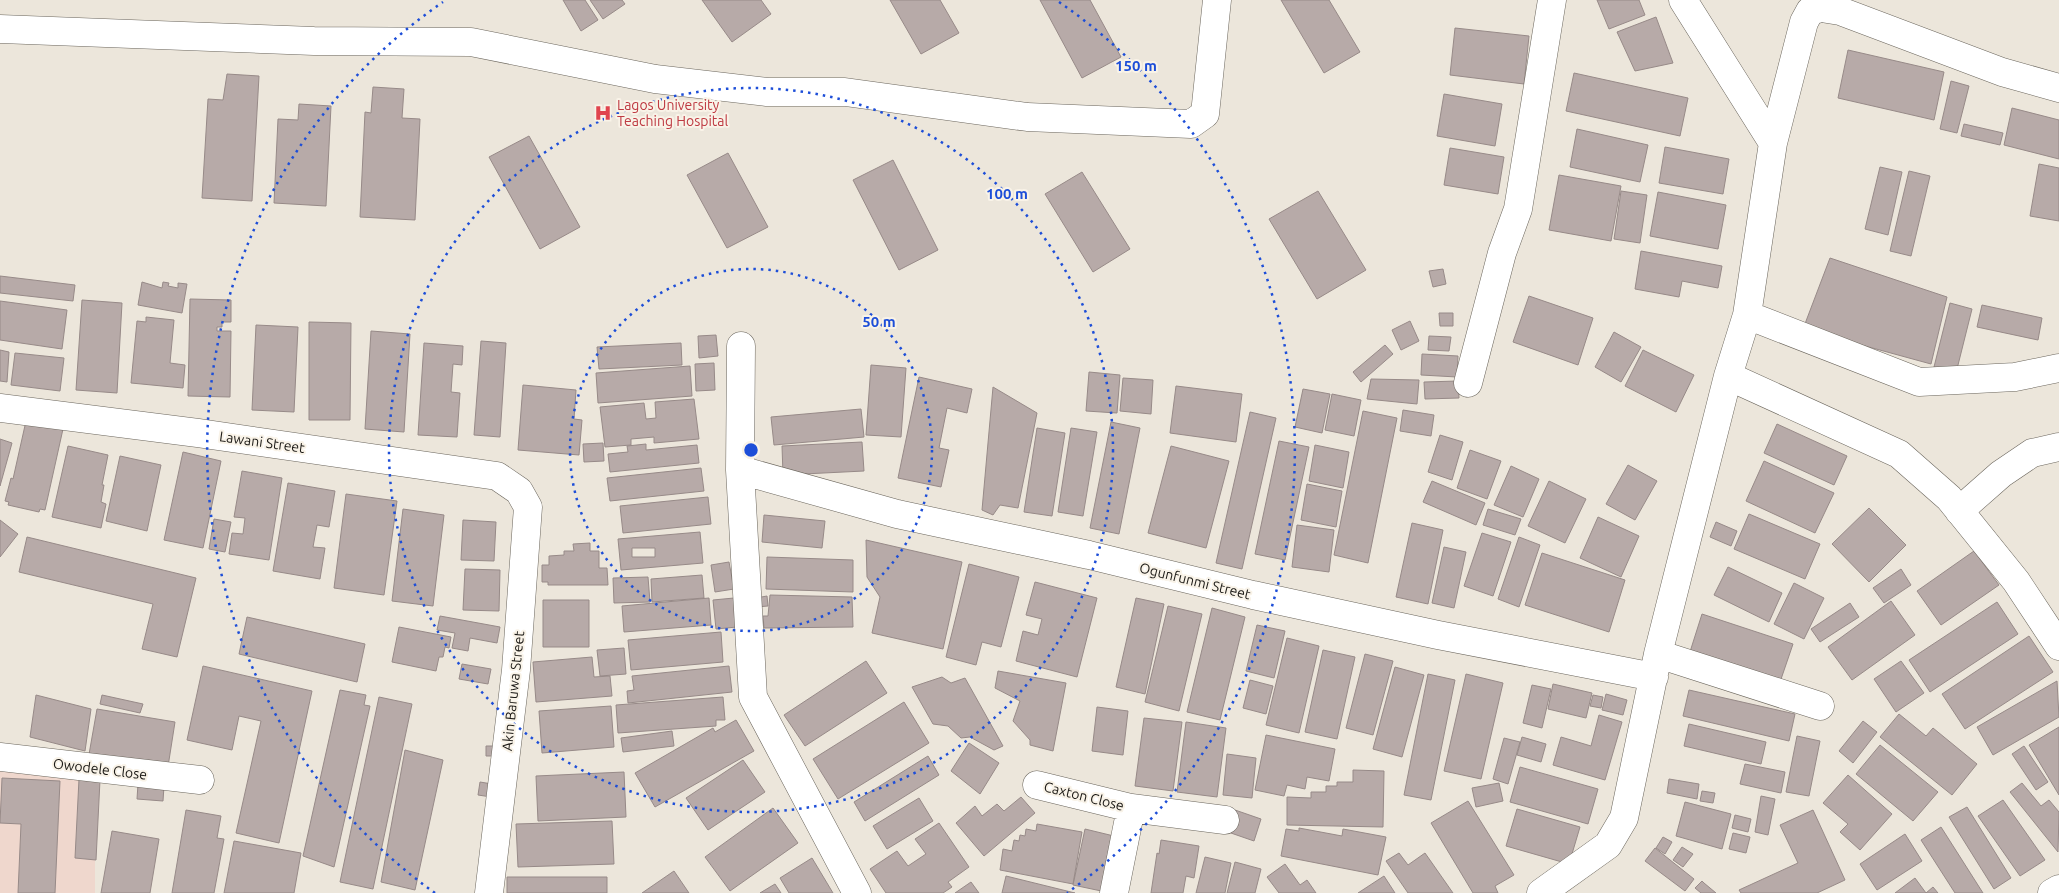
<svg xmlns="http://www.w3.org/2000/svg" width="2059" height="893" viewBox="0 0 2059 893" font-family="Ubuntu,sans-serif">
	<rect width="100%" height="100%" fill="#ece6db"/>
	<path fill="#efd7cd" d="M 0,765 L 95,771 L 95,893 L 0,893 Z"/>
	<path fill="#b7aaa8" stroke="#978a88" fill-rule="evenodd" d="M 563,0 L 585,0 L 598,20 L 581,31 Z
		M 590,0 L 622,0 L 625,4 L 603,19 Z
		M 702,0 L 761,0 L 771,14 L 732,42 Z
		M 890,0 L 940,0 L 959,33 L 921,54 Z
		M 1040,0 L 1090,0 L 1121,57 L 1082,78 Z
		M 1281,0 L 1329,0 L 1360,52 L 1324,73 Z
		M 1597,0 L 1639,0 L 1645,15 L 1609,29 Z
		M 1656,17 L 1673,63 L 1635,71 L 1617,32 Z
		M 1455,28 L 1529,36 L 1524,84 L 1450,75 Z
		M 1848,50 L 1944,72 L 1934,120 L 1838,98 Z
		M 1574,73 L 1688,98 L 1680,136 L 1566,111 Z
		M 227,74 L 259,76 L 252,201 L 202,198 L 208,99 L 223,100 Z
		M 1951,81 L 1969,86 L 1957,133 L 1940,129 Z
		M 373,87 L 404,89 L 402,118 L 420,119 L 415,220 L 360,217 L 365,112 L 371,113 Z
		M 1444,94 L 1502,104 L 1495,146 L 1437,136 Z
		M 299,104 L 331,106 L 326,206 L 274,203 L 278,119 L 298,120 Z
		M 2012,108 L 2059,120 L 2059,159 L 2004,145 Z
		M 1964,124 L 2003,133 L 2000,145 L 1961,136 Z
		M 1577,129 L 1648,145 L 1640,182 L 1570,167 Z
		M 529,136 L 580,227 L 540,249 L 489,157 Z
		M 1665,147 L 1729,159 L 1723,194 L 1659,183 Z
		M 1450,148 L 1504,157 L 1498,194 L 1444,185 Z
		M 728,153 L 768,227 L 727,248 L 687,175 Z
		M 893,160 L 938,250 L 899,270 L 853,180 Z
		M 2039,164 L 2059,168 L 2059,221 L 2030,216 Z
		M 1880,167 L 1902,172 L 1888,235 L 1865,229 Z
		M 1909,171 L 1930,176 L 1911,256 L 1890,251 Z
		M 1082,172 L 1130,249 L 1093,272 L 1045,194 Z
		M 1559,175 L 1621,186 L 1611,241 L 1549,230 Z
		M 1318,191 L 1366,270 L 1317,299 L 1269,219 Z
		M 1621,191 L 1647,195 L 1640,243 L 1614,239 Z
		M 1658,192 L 1726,205 L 1718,249 L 1650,236 Z
		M 1641,251 L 1722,266 L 1718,288 L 1682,281 L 1679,297 L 1635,289 Z
		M 1830,258 L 1947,297 L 1931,364 L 1803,329 Z
		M 1443,269 L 1446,284 L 1433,287 L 1429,271 Z
		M 0,276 L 75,285 L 73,301 L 0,293 Z
		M 142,282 L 162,288 L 163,282 L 169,283 L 168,286 L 178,288 L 178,283 L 187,284 L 182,313 L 138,305 Z
		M 1529,296 L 1593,318 L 1578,365 L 1513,342 Z
		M 190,299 L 231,300 L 231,322 L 222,322 L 222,327 L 217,327 L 217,331 L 231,331 L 230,397 L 188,396 Z
		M 82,300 L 122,303 L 117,393 L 76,390 Z
		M 0,301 L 67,310 L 62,349 L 0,340 Z
		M 1950,303 L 1972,309 L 1956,373 L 1934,367 Z
		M 1982,305 L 2042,318 L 2038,340 L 1977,327 Z
		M 1439,313 L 1453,313 L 1453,326 L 1440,326 Z
		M 146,317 L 174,320 L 170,363 L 185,365 L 183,388 L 131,383 L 137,321 L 146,322 Z
		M 1410,321 L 1419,341 L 1401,350 L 1392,330 Z
		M 309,322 L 351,323 L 350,420 L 309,420 Z
		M 256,325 L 298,327 L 294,412 L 252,410 Z
		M 371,331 L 410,334 L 404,432 L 365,429 Z
		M 1614,332 L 1641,347 L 1621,382 L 1595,367 Z
		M 716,335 L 718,356 L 699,358 L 698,336 Z
		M 1429,336 L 1451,337 L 1449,351 L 1428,350 Z
		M 481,341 L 506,343 L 500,437 L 474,435 Z
		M 424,343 L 463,346 L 462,365 L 453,364 L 451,392 L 460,393 L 457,437 L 418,435 Z
		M 681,343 L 682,365 L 599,369 L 597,347 Z
		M 1385,345 L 1393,354 L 1361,382 L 1353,372 Z
		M 0,350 L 9,352 L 7,382 L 0,381 Z
		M 1643,350 L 1694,375 L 1676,412 L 1625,386 Z
		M 15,353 L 64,358 L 60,391 L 11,385 Z
		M 1422,354 L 1458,356 L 1457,377 L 1421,375 Z
		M 714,363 L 715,390 L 696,391 L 695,364 Z
		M 871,365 L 906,368 L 901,437 L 866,435 Z
		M 690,366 L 692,396 L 598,403 L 596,373 Z
		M 1089,372 L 1120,375 L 1117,413 L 1086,411 Z
		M 919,377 L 972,389 L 967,413 L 947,408 L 939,448 L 949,450 L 941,487 L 898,478 Z
		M 1123,378 L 1153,380 L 1151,414 L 1120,411 Z
		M 1371,379 L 1419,380 L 1417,404 L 1367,399 Z
		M 1458,381 L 1459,398 L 1425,399 L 1424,382 Z
		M 523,385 L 576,390 L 574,419 L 582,420 L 579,455 L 518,450 Z
		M 1176,386 L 1242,394 L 1236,442 L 1170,433 Z
		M 993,387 L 1037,413 L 1018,508 L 1000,505 L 993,515 L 982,510 Z
		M 1303,389 L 1330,394 L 1322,433 L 1295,427 Z
		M 1332,394 L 1361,400 L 1354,436 L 1325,430 Z
		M 694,399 L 699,439 L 654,443 L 654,437 L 631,439 L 631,445 L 605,447 L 600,407 L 644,403 L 646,419 L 656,418 L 655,402 Z
		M 861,409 L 864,437 L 774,445 L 771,417 Z
		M 1403,410 L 1434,415 L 1431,436 L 1400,431 Z
		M 1363,411 L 1397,418 L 1368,563 L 1334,555 Z
		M 1250,412 L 1276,418 L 1242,569 L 1216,563 Z
		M 26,421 L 63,429 L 45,510 L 40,509 L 39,512 L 8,505 L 9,502 L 5,501 L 11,478 L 13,479 Z
		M 1111,422 L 1140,428 L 1119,534 L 1090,528 Z
		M 1777,424 L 1847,456 L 1834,485 L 1764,453 Z
		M 1037,428 L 1065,433 L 1052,516 L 1024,512 Z
		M 1071,428 L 1097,432 L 1083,516 L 1058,512 Z
		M 1440,435 L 1463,442 L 1452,480 L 1428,472 Z
		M 0,439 L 12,443 L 0,486 Z
		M 1279,441 L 1309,447 L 1285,560 L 1255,554 Z
		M 862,442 L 864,471 L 783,475 L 782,446 Z
		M 603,443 L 604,461 L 584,462 L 583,444 Z
		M 646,444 L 646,450 L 697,445 L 699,463 L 610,472 L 608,454 L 628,452 L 627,446 Z
		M 1315,445 L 1349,452 L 1343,488 L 1309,481 Z
		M 68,446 L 108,455 L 102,485 L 104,485 L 101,502 L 106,504 L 101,528 L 52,517 Z
		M 1171,446 L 1229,461 L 1206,548 L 1148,533 Z
		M 1470,450 L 1501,461 L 1487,499 L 1457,488 Z
		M 183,452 L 221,461 L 203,548 L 164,540 Z
		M 120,456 L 161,465 L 147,531 L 106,521 Z
		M 1764,461 L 1834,493 L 1815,533 L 1746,501 Z
		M 1628,465 L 1657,481 L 1635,520 L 1606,504 Z
		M 1511,466 L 1539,479 L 1523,517 L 1494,505 Z
		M 701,468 L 704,491 L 610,501 L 607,478 Z
		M 242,471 L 282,478 L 269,560 L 229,554 L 232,533 L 243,534 L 245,518 L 234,517 Z
		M 1432,481 L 1485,503 L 1476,525 L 1423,502 Z
		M 1549,481 L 1586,499 L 1565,543 L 1528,526 Z
		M 288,483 L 335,491 L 329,527 L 317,525 L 313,547 L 325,548 L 320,579 L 273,571 Z
		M 1307,484 L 1342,491 L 1336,527 L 1301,520 Z
		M 346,494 L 397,501 L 384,595 L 334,588 Z
		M 708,497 L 711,524 L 623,533 L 620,506 Z
		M 1869,508 L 1906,545 L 1869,582 L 1832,544 Z
		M 403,509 L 444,515 L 433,606 L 392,601 Z
		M 1488,509 L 1521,519 L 1515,535 L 1483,525 Z
		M 1749,514 L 1820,544 L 1805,579 L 1734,549 Z
		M 764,515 L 825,521 L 822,548 L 762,542 Z
		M 1598,517 L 1639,536 L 1621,577 L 1580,558 Z
		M 214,519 L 231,522 L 225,552 L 209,549 Z
		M 0,520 L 18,534 L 0,557 Z
		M 463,520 L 496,522 L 494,561 L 461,560 Z
		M 1716,522 L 1737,531 L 1731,546 L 1710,537 Z
		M 1412,523 L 1443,530 L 1428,604 L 1396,597 Z
		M 1297,525 L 1334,530 L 1329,572 L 1292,567 Z
		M 700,532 L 703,563 L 621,570 L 618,539 ZM 632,548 L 655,548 L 655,557 L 632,557 Z
		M 1482,533 L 1511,542 L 1493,596 L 1464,586 Z
		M 27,537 L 196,578 L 177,657 L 142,649 L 153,604 L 19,572 Z
		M 1519,537 L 1540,545 L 1519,607 L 1498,599 Z
		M 866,540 L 962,562 L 943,649 L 872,633 L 880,597 L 867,577 Z
		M 590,543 L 590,551 L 599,551 L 599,568 L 607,568 L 608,585 L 548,585 L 548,582 L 542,582 L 542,565 L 549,565 L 549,556 L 564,555 L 564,551 L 574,551 L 573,544 Z
		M 1444,547 L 1466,552 L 1454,608 L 1432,603 Z
		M 1974,551 L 1999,585 L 1941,625 L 1917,591 Z
		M 1542,553 L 1625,580 L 1609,632 L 1525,605 Z
		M 767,557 L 853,560 L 853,592 L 766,589 Z
		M 729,562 L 734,589 L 715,592 L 711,565 Z
		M 969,564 L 1019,577 L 1001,647 L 982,642 L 976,665 L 946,657 Z
		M 1728,567 L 1782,593 L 1769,622 L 1714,595 Z
		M 465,569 L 500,570 L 499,611 L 463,610 Z
		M 1901,569 L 1911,585 L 1884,603 L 1873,588 Z
		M 702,575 L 704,598 L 652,602 L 651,579 Z
		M 648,577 L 650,602 L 614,603 L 613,578 Z
		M 1035,582 L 1097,598 L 1077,677 L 1016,661 L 1023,631 L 1038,635 L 1042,619 L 1026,615 Z
		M 1794,583 L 1824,598 L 1804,639 L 1774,624 Z
		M 770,595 L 852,597 L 853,627 L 764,628 L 763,616 L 768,616 Z
		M 767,596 L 768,606 L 757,607 L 756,598 Z
		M 709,598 L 711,625 L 624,632 L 622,606 Z
		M 734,598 L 737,627 L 716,629 L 713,600 Z
		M 1136,598 L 1164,604 L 1145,694 L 1116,687 Z
		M 543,600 L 589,600 L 589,647 L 543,647 Z
		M 1891,601 L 1915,635 L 1852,680 L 1828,647 Z
		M 1997,602 L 2018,634 L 1930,692 L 1909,660 Z
		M 1850,603 L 1859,617 L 1820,642 L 1811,629 Z
		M 1168,606 L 1202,614 L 1179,711 L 1145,702 Z
		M 1212,608 L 1245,617 L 1220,720 L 1187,712 Z
		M 1702,614 L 1793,644 L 1779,685 L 1689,655 Z
		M 440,616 L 500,627 L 497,643 L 470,638 L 468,651 L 452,648 L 455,633 L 437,630 Z
		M 247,617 L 365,644 L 357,682 L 239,654 Z
		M 1257,625 L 1285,631 L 1274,678 L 1246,671 Z
		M 399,627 L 451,637 L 449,648 L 445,647 L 443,657 L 439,657 L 436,671 L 392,662 Z
		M 721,632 L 723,662 L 631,670 L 628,640 Z
		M 2029,636 L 2053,672 L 1965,729 L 1942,694 Z
		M 1287,638 L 1319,646 L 1299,733 L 1266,725 Z
		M 624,648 L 626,674 L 600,676 L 597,650 Z
		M 1323,650 L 1355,657 L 1337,739 L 1305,732 Z
		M 1365,654 L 1393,661 L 1373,735 L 1346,728 Z
		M 592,657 L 594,677 L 610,676 L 612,696 L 536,702 L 533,662 Z
		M 866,661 L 887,693 L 805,746 L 784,715 Z
		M 1901,661 L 1924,693 L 1896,712 L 1874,679 Z
		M 462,664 L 491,669 L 488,684 L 459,679 Z
		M 203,666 L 312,691 L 279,843 L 236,833 L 261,721 L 239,716 L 232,750 L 187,740 Z
		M 729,666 L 732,692 L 628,703 L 627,691 L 634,690 L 632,676 Z
		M 1395,667 L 1424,675 L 1402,757 L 1373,749 Z
		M 998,671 L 1066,683 L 1053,751 L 1030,745 L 1030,740 L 1013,721 L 1020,701 L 995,688 Z
		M 1428,674 L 1455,680 L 1431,800 L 1404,795 Z
		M 1466,674 L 1503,683 L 1481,779 L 1444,771 Z
		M 942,677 L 951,683 L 965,678 L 1003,746 L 994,750 L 970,737 L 961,738 L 948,726 L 933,724 L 912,687 Z
		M 1250,680 L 1273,686 L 1266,714 L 1243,708 Z
		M 2057,681 L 2059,717 L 1993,755 L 1977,727 Z
		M 1553,684 L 1592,693 L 1586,718 L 1548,709 Z
		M 1532,685 L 1551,689 L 1542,728 L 1523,723 Z
		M 340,690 L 366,695 L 364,705 L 370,706 L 334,867 L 303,856 Z
		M 1689,690 L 1795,714 L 1789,741 L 1683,716 Z
		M 1606,694 L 1627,700 L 1623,715 L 1602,710 Z
		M 36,695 L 91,709 L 85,751 L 30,737 Z
		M 102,695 L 143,704 L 140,713 L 100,704 Z
		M 1593,695 L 1603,697 L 1601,708 L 1590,706 Z
		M 379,697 L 412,704 L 373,889 L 340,882 Z
		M 723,697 L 725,720 L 716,720 L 716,726 L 618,733 L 616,705 Z
		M 904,702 L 929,743 L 838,799 L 813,759 Z
		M 611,706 L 614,747 L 542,753 L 539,711 Z
		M 1097,707 L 1128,711 L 1123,755 L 1092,751 Z
		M 97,709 L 175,722 L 167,773 L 88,760 Z
		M 1899,714 L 1926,736 L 1933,728 L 1977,764 L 1952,795 L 1880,737 Z
		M 1599,715 L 1622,722 L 1605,780 L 1553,765 L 1561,737 L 1591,746 Z
		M 1144,718 L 1182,722 L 1173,791 L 1135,786 Z
		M 736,720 L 754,751 L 655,807 L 635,773 L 713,728 L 715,732 Z
		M 1863,721 L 1877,732 L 1853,763 L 1839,751 Z
		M 1186,722 L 1226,728 L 1217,797 L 1177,792 Z
		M 1689,724 L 1766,742 L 1761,764 L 1684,746 Z
		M 2059,727 L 2059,795 L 2029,745 Z
		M 672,731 L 674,746 L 623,752 L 621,738 Z
		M 1266,735 L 1335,749 L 1329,781 L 1307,777 L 1305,789 L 1287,785 L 1284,796 L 1255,790 Z
		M 1797,736 L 1820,741 L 1809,796 L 1786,792 Z
		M 1522,737 L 1546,744 L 1541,762 L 1517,755 Z
		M 1504,738 L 1520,742 L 1508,784 L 1493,779 Z
		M 969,743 L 999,763 L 980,794 L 951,771 Z
		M 1880,745 L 1938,792 L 1913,821 L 1856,774 Z
		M 486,746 L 495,746 L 495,756 L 486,756 Z
		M 2024,746 L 2048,782 L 2036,790 L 2012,754 Z
		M 405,750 L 443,760 L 415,890 L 381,882 Z
		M 1227,754 L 1256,758 L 1252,798 L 1223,795 Z
		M 928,756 L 939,775 L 865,821 L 854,802 Z
		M 743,760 L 765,792 L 708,830 L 686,798 Z
		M 1745,764 L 1785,772 L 1781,793 L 1740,784 Z
		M 1520,767 L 1598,789 L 1588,824 L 1510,802 Z
		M 1353,770 L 1384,771 L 1383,827 L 1287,825 L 1287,797 L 1311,798 L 1311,792 L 1326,792 L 1326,786 L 1337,786 L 1337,782 L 1353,782 Z
		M 624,772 L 626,817 L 538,821 L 536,776 Z
		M 1848,775 L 1892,814 L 1860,850 L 1840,832 L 1848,824 L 1823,803 Z
		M 2,778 L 60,781 L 55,893 L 18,893 L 21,824 L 0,823 Z
		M 79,779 L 100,780 L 96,860 L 75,858 Z
		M 1669,779 L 1699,784 L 1697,799 L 1667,793 Z
		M 480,782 L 492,784 L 491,797 L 478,795 Z
		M 1499,783 L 1503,801 L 1476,807 L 1472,788 Z
		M 2022,783 L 2041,806 L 2049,800 L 2059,812 L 2058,852 L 2010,792 Z
		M 138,784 L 164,786 L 163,801 L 137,799 Z
		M 1702,791 L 1715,793 L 1713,803 L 1700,801 Z
		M 1761,796 L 1775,799 L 1768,835 L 1755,832 Z
		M 1021,797 L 1035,813 L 984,856 L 956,823 L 975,806 L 982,816 L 997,804 L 1004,811 Z
		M 919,798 L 933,821 L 887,849 L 873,826 Z
		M 2003,800 L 2045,860 L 2020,876 L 1978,816 Z
		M 1468,801 L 1514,875 L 1495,886 L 1498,893 L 1473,893 L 1431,823 Z
		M 1685,802 L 1731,814 L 1722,849 L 1676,836 Z
		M 1967,807 L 2011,878 L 1994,889 L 1949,817 Z
		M 773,808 L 798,843 L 730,891 L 705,857 Z
		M 1517,809 L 1580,827 L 1569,864 L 1506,846 Z
		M 186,810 L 221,816 L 217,838 L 224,839 L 214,893 L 172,893 Z
		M 1235,810 L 1261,819 L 1254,841 L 1228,832 Z
		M 1813,810 L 1845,880 L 1817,893 L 1741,893 L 1739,890 L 1798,863 L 1780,825 Z
		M 1735,815 L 1751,819 L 1748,832 L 1732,828 Z
		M 612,821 L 614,864 L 518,867 L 516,824 Z
		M 939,823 L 969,867 L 948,882 L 952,887 L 943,893 L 886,893 L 870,869 L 897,851 L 908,866 L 926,854 L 915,839 Z
		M 1037,824 L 1082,832 L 1073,884 L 1000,870 L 1003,849 L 1012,851 L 1014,840 L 1019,841 L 1020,835 L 1025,836 L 1026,829 L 1036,831 Z
		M 1941,827 L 1983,893 L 1955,893 L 1921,840 Z
		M 1299,828 L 1342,836 L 1343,829 L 1386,837 L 1378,875 L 1281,856 L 1286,829 L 1299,831 Z
		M 1085,829 L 1118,837 L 1106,892 L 1073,885 Z
		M 112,831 L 159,839 L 150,893 L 101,893 Z
		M 1733,833 L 1750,837 L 1746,853 L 1729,849 Z
		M 1905,834 L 1922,861 L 1877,890 L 1860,864 Z
		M 1663,837 L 1672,842 L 1665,854 L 1656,848 Z
		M 1161,840 L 1199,846 L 1194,878 L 1186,876 L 1183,893 L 1151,893 L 1157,853 L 1159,854 Z
		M 234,841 L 301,853 L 294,893 L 224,893 Z
		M 1682,847 L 1693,854 L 1683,867 L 1673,860 Z
		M 1655,848 L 1694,879 L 1685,891 L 1645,861 Z
		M 1399,853 L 1408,865 L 1425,853 L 1453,893 L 1408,893 L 1386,861 Z
		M 1205,857 L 1231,863 L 1225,893 L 1196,893 Z
		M 812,858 L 833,893 L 789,893 L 780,878 Z
		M 1235,862 L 1261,869 L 1255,893 L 1227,893 Z
		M 1285,864 L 1300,885 L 1307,880 L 1316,893 L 1279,893 L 1267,877 Z
		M 674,871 L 689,893 L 642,893 Z
		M 1006,876 L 1075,893 L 1002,893 Z
		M 1384,876 L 1395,893 L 1358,893 Z
		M 507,877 L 607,877 L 607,893 L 507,893 Z
		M 1915,878 L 1926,893 L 1933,887 L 1938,893 L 1895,893 Z
		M 1702,881 L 1704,883 L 1716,893 L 1701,893 L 1695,888 Z
		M 971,882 L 979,893 L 955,893 Z
		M 775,884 L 781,893 L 760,893 Z"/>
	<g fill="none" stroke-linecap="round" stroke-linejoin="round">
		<g stroke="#6b665d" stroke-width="29">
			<path id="street" d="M 0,29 L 314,41 L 471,42 L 655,79 L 767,92 L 845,92 L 1027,117 L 1191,124 L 1205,114 L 1217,0
				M 1773,143 L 1804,22 L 1810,11 L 1821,8 L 1840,11 L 2002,72 L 2059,88
				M 1747,315 L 1919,382 L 2015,377 L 2059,368
				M 741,346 L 740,470 L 753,697 L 857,893
				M 1728,376 L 1899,454 L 1949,498 L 2016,581 L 2059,646
				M 1468,383 L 1502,253 L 1518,209 L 1552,0
				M 0,408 L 198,433 L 497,476 L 519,491 L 528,507 L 516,670 L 489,893
				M 740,470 L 897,514 L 1089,555 L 1253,595 L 1438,635 L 1654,677
				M 1959,511 L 2001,474 L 2032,453 L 2059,447
				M 1658,654 L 1820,706
				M 0,757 L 200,780
				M 1037,785 L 1131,808 L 1225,820
				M 1114,893 L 1131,808
				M 1541,893 L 1608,845 L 1624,818 L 1658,654 L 1728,376 L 1747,315 L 1773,143 L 1683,0
				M 2052,893 L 2059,889"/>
		</g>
		<use href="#street" stroke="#fff" stroke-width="28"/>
	</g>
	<g fill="none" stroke="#1d4ed8" stroke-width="2.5" stroke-dasharray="2.5 5">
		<circle cx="751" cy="450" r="181"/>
		<circle cx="751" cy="450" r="362"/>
		<path d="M435 893A544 544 0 0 1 443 2M1059 2A544 544 0 0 1 1067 893"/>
	</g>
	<defs>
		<g id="hospital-bare" transform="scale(1.35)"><path d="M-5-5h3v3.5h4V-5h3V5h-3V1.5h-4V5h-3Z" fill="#e0444e" stroke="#f9f3e8" stroke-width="2.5" paint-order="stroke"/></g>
	</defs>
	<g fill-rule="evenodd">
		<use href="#hospital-bare" x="603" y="113"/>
	</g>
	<g text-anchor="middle" stroke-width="4" stroke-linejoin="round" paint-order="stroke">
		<g font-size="14" fill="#be3a42" stroke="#f9f3e8" text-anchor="start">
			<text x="617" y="110">Lagos University<tspan x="617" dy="16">Teaching Hospital</tspan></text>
		</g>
		<g font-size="14" fill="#1b1915" stroke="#f9f3e8">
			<text transform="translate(262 442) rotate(8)" y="5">Lawani Street</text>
			<text transform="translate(1195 581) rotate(14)" y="5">Ogunfunmi Street</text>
			<text transform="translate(513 691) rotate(-84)" y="5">Akin Baruwa Street</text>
			<text transform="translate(100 769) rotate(7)" y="5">Owodele Close</text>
			<text transform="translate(1084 796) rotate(14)" y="5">Caxton Close</text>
		</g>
	</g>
	<circle cx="751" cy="450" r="8" fill="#1d4ed8" stroke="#f9f3e8" stroke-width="2.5"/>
	<g font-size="15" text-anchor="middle" font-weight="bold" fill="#1d4ed8" stroke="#f9f3e8" stroke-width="4" stroke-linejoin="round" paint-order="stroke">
		<text x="1136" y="71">150 m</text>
		<text x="1007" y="199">100 m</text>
		<text x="879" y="327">50 m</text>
	</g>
</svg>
